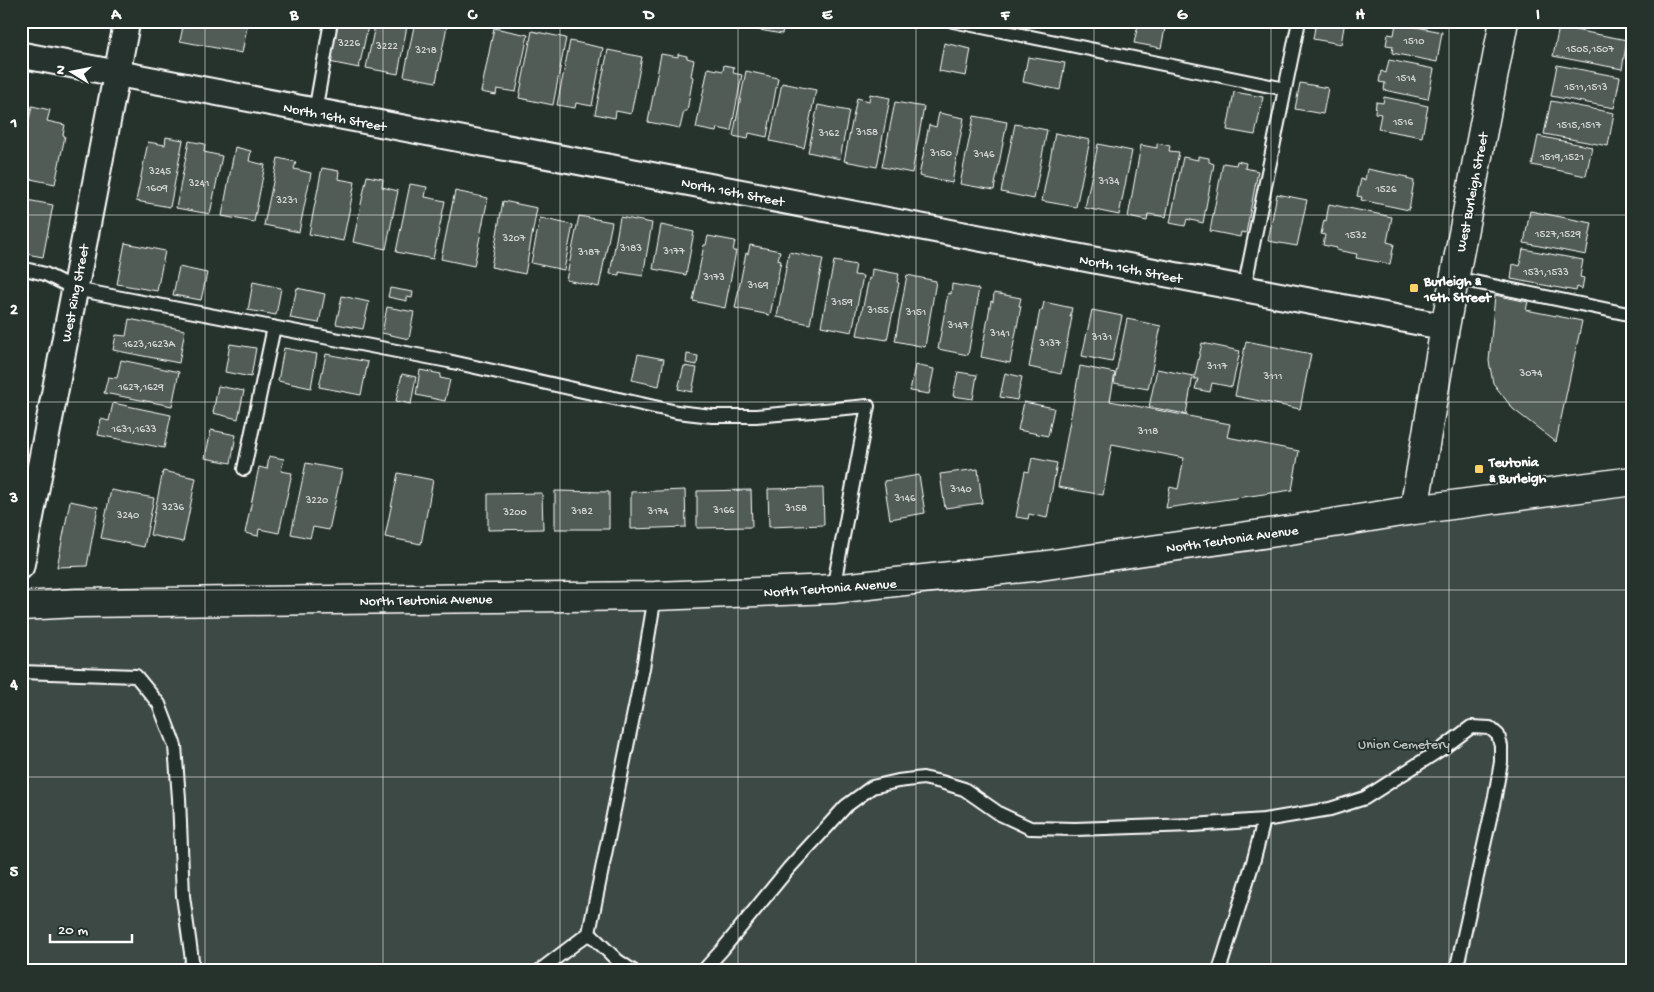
<svg xmlns="http://www.w3.org/2000/svg" width="1654" height="992" viewBox="0 0 1654 992" font-family="'Gochi Hand',sans-serif">
	<rect width="100%" height="100%" fill="#26332d"/>
	<filter id="ink" filterUnits="userSpaceOnUse"><feTurbulence type="fractalNoise" baseFrequency=".02" numOctaves="2"/><feDisplacementMap in="SourceGraphic" scale="10" xChannelSelector="R" yChannelSelector="G"/><feConvolveMatrix kernelMatrix="1 2 1 2 8 2 1 2 1" color-interpolation-filters="sRGB"/></filter>
	<g filter="url(#ink)">
		<path fill="#3e4944" stroke="#9ea4a2" d="M 1633,481 L 1633,971 L 21,971 L 21,606 L 833,589 Z"/>
		<path fill="#515c57" stroke="#fff" d="M 184,21 L 248,22 L 242,53 L 180,41 Z
			M 336,21 L 369,21 L 359,68 L 329,62 Z
			M 376,21 L 408,21 L 398,74 L 366,68 Z
			M 415,21 L 448,21 L 436,82 L 404,76 Z
			M 718,21 L 748,21 L 747,28 Z
			M 756,21 L 784,21 L 782,34 L 754,29 Z
			M 1139,21 L 1166,24 L 1161,48 L 1134,43 Z
			M 1316,21 L 1345,21 L 1341,44 L 1313,39 Z
			M 1424,21 L 1447,21 L 1446,26 Z
			M 1396,23 L 1442,32 L 1437,62 L 1392,53 L 1393,46 L 1386,45 L 1388,34 L 1394,35 Z
			M 1559,27 L 1627,40 L 1622,69 L 1553,56 Z
			M 494,28 L 528,35 L 516,92 L 497,89 L 496,95 L 481,92 Z
			M 532,31 L 566,38 L 553,105 L 519,98 Z
			M 570,41 L 603,48 L 592,106 L 576,103 L 575,108 L 557,105 Z
			M 944,43 L 971,49 L 966,76 L 939,71 Z
			M 608,50 L 642,57 L 631,114 L 616,111 L 615,118 L 595,114 Z
			M 661,54 L 678,57 L 678,54 L 687,56 L 687,58 L 694,60 L 691,76 L 693,77 L 687,111 L 684,111 L 680,128 L 648,122 Z
			M 1028,57 L 1065,63 L 1060,90 L 1023,82 Z
			M 1389,60 L 1434,69 L 1428,99 L 1384,90 L 1385,83 L 1379,82 L 1381,71 L 1386,73 Z
			M 724,65 L 734,67 L 733,73 L 742,75 L 731,131 L 717,128 L 716,132 L 696,128 L 708,68 L 723,71 Z
			M 1557,65 L 1620,77 L 1614,108 L 1551,96 Z
			M 746,71 L 778,78 L 767,137 L 749,133 L 748,139 L 733,136 Z
			M 782,83 L 816,90 L 804,148 L 770,141 Z
			M 1300,83 L 1328,88 L 1323,114 L 1295,109 Z
			M 1234,92 L 1263,97 L 1255,135 L 1227,130 Z
			M 870,94 L 890,98 L 877,167 L 844,161 L 857,98 L 869,101 Z
			M 1384,97 L 1428,106 L 1422,137 L 1378,129 L 1381,114 L 1375,113 L 1376,102 L 1383,103 Z
			M 1551,101 L 1614,113 L 1608,146 L 1544,134 Z
			M 895,102 L 924,107 L 912,173 L 882,167 Z
			M 818,105 L 849,111 L 840,159 L 808,152 Z
			M 32,106 L 50,110 L 47,121 L 65,125 L 63,135 L 65,136 L 55,184 L 21,177 L 21,157 Z
			M 939,113 L 964,118 L 952,183 L 919,176 L 929,125 L 936,127 Z
			M 974,116 L 1007,122 L 994,190 L 960,184 Z
			M 1015,124 L 1047,130 L 1034,199 L 1001,192 Z
			M 1055,133 L 1090,140 L 1076,207 L 1042,201 Z
			M 1538,136 L 1592,147 L 1586,176 L 1532,165 Z
			M 166,137 L 183,140 L 170,207 L 136,201 L 148,142 L 165,145 Z
			M 189,141 L 205,144 L 204,152 L 222,156 L 210,214 L 176,208 Z
			M 1157,143 L 1170,146 L 1169,151 L 1179,152 L 1166,217 L 1148,214 L 1147,221 L 1128,217 L 1141,145 L 1157,148 Z
			M 1098,144 L 1132,151 L 1119,215 L 1085,208 Z
			M 235,147 L 251,151 L 249,161 L 265,165 L 254,222 L 222,216 Z
			M 1198,156 L 1209,158 L 1209,162 L 1214,164 L 1203,223 L 1187,219 L 1185,226 L 1170,223 L 1183,157 L 1198,160 Z
			M 278,158 L 296,162 L 294,169 L 311,173 L 299,232 L 264,225 Z
			M 1237,161 L 1246,163 L 1245,168 L 1258,171 L 1246,233 L 1241,232 L 1240,237 L 1210,231 L 1223,163 L 1236,165 Z
			M 322,168 L 339,171 L 338,179 L 355,182 L 343,241 L 309,234 Z
			M 1367,169 L 1407,177 L 1407,179 L 1414,181 L 1409,210 L 1361,200 L 1362,197 L 1357,196 L 1361,179 L 1365,180 Z
			M 367,176 L 383,179 L 382,187 L 398,191 L 386,249 L 353,242 Z
			M 410,184 L 427,187 L 425,197 L 445,201 L 433,259 L 396,252 Z
			M 455,191 L 488,198 L 474,266 L 441,259 Z
			M 1277,194 L 1307,200 L 1297,246 L 1268,241 Z
			M 27,200 L 53,205 L 43,257 L 21,253 L 21,229 Z
			M 503,201 L 537,208 L 525,274 L 491,267 Z
			M 1329,204 L 1392,217 L 1387,242 L 1394,244 L 1390,264 L 1356,258 L 1357,254 L 1336,250 L 1337,248 L 1323,245 L 1325,235 L 1321,234 L 1324,220 L 1326,221 Z
			M 1530,211 L 1592,223 L 1586,255 L 1524,243 Z
			M 579,216 L 612,222 L 599,287 L 566,280 Z
			M 620,217 L 652,223 L 643,276 L 619,272 L 619,275 L 610,274 Z
			M 540,218 L 573,225 L 564,270 L 531,263 Z
			M 661,225 L 694,232 L 686,275 L 653,269 Z
			M 708,236 L 735,241 L 733,251 L 736,251 L 725,308 L 693,301 L 704,245 L 706,245 Z
			M 125,243 L 165,251 L 157,291 L 117,284 Z
			M 750,245 L 780,251 L 778,260 L 781,261 L 770,315 L 735,308 L 746,253 L 748,254 Z
			M 1523,249 L 1583,260 L 1580,277 L 1584,278 L 1582,289 L 1577,287 L 1576,291 L 1511,279 L 1513,264 L 1520,266 Z
			M 789,252 L 823,259 L 810,324 L 777,317 Z
			M 834,261 L 856,265 L 854,275 L 863,276 L 852,332 L 821,326 Z
			M 179,267 L 207,273 L 201,300 L 173,295 Z
			M 872,269 L 899,274 L 897,282 L 899,283 L 887,340 L 857,335 L 869,278 L 871,279 Z
			M 907,275 L 936,281 L 925,347 L 895,341 Z
			M 253,282 L 281,288 L 276,315 L 248,310 Z
			M 21,284 L 28,286 L 23,312 L 21,311 Z
			M 952,284 L 979,289 L 977,299 L 978,299 L 968,355 L 938,349 L 948,293 L 951,294 Z
			M 297,288 L 325,294 L 319,323 L 290,318 Z
			M 390,288 L 413,292 L 412,298 L 407,297 L 407,301 L 388,297 Z
			M 994,293 L 1021,298 L 1019,306 L 1021,306 L 1010,363 L 981,357 L 991,301 L 993,302 Z
			M 1495,295 L 1528,302 L 1526,310 L 1582,321 L 1556,442 L 1513,409 L 1493,383 L 1489,361 Z
			M 342,296 L 369,302 L 363,329 L 336,324 Z
			M 1044,302 L 1072,308 L 1070,317 L 1072,317 L 1061,374 L 1029,367 L 1040,310 L 1042,311 Z
			M 387,307 L 414,312 L 409,339 L 382,333 Z
			M 1092,310 L 1122,316 L 1112,362 L 1082,356 Z
			M 129,319 L 185,330 L 179,363 L 113,350 L 116,335 L 126,336 Z
			M 1127,319 L 1161,326 L 1148,389 L 1114,383 Z
			M 1246,341 L 1311,354 L 1300,409 L 1235,396 Z
			M 1202,343 L 1240,351 L 1232,387 L 1212,383 L 1210,392 L 1195,389 L 1198,379 L 1194,379 Z
			M 230,344 L 256,348 L 251,377 L 225,372 Z
			M 284,348 L 317,354 L 311,388 L 278,381 Z
			M 326,354 L 368,362 L 361,395 L 319,387 Z
			M 638,354 L 664,359 L 659,386 L 632,380 Z
			M 687,354 L 698,356 L 697,365 L 686,363 Z
			M 121,360 L 179,372 L 172,406 L 104,393 L 108,377 L 117,378 Z
			M 915,365 L 934,369 L 929,394 L 910,391 Z
			M 684,366 L 697,368 L 692,392 L 678,389 Z
			M 1080,366 L 1115,373 L 1110,401 L 1230,424 L 1227,437 L 1299,451 L 1292,490 L 1166,508 L 1170,487 L 1178,489 L 1184,458 L 1112,444 L 1103,495 L 1058,487 Z
			M 1157,369 L 1193,376 L 1186,414 L 1149,407 Z
			M 420,370 L 441,374 L 440,378 L 450,380 L 445,401 L 416,395 Z
			M 958,372 L 977,375 L 973,399 L 953,396 Z
			M 1005,373 L 1022,377 L 1017,400 L 1000,397 Z
			M 402,374 L 416,377 L 411,404 L 396,401 Z
			M 218,386 L 244,391 L 238,419 L 213,413 Z
			M 1024,402 L 1054,408 L 1048,436 L 1018,430 Z
			M 113,403 L 171,415 L 164,448 L 98,435 L 101,419 L 109,421 Z
			M 211,430 L 236,435 L 231,463 L 205,458 Z
			M 269,456 L 284,459 L 281,471 L 292,473 L 279,533 L 259,529 L 258,536 L 245,533 L 259,467 L 267,469 Z
			M 1032,458 L 1057,463 L 1047,518 L 1029,514 L 1028,519 L 1016,517 L 1025,471 L 1029,472 Z
			M 306,463 L 342,470 L 329,530 L 313,527 L 310,538 L 291,534 Z
			M 978,469 L 982,503 L 945,508 L 940,474 Z
			M 163,471 L 196,478 L 183,542 L 150,535 Z
			M 398,473 L 433,480 L 421,544 L 385,537 Z
			M 919,475 L 925,513 L 890,519 L 884,481 Z
			M 823,488 L 824,525 L 769,527 L 768,489 Z
			M 111,490 L 154,498 L 144,547 L 101,538 Z
			M 685,490 L 686,527 L 631,529 L 631,492 Z
			M 751,490 L 752,527 L 697,528 L 697,491 Z
			M 555,491 L 609,492 L 609,529 L 555,529 Z
			M 542,493 L 543,529 L 488,530 L 488,494 Z
			M 70,501 L 98,507 L 87,566 L 57,567 Z"/>
		<g fill="none" stroke-linecap="round" stroke-linejoin="round">
			<g stroke="#fff" stroke-width="16">
				<path id="lane" d="M 953,21 L 1285,89
					M 315,112 L 331,21
					M 21,268 L 45,274 L 75,289 L 448,361 L 677,412 L 712,416 L 756,416 L 868,406 L 833,589
					M 1455,278 L 1633,315
					M 1244,289 L 1299,21
					M 244,469 L 274,327
					M 21,672 L 136,676 L 159,704 L 175,746 L 179,798 L 183,896 L 192,960 L 190,971
					M 1264,820 L 1330,809 L 1365,798 L 1443,748 L 1471,727 L 1490,728 L 1498,735 L 1501,746 L 1501,762 L 1495,796 L 1456,971
					M 589,933 L 618,961 L 633,971
					M 539,971 L 589,933 L 643,668 L 655,596
					M 703,971 L 722,950 L 789,868 L 826,828 L 846,806 L 872,787 L 898,781 L 923,778 L 941,782 L 964,789 L 1000,814 L 1030,828 L 1075,829 L 1193,825 L 1264,820 L 1254,859 L 1219,971"/>
			</g>
			<g stroke="#fff" stroke-width="29">
				<path id="street" d="M 21,55 L 1445,327
					M 21,566 L 127,21"/>
			</g>
			<g stroke="#fff" stroke-width="31">
				<path id="secondary" d="M 1414,510 L 1445,327 L 1504,21
					M 21,606 L 77,603 L 655,596 L 833,589 L 1040,566 L 1290,530 L 1414,510 L 1633,481"/>
			</g>
			<use href="#lane" stroke="#26332d" stroke-width="12"/>
			<use href="#street" stroke="#26332d" stroke-width="25"/>
			<use href="#secondary" stroke="#26332d" stroke-width="28"/>
		</g>
	</g>
	<path fill="none" stroke="#fff" stroke-width="1" stroke-opacity="0.55" d="M 205,21 L 205,971M 383,21 L 383,971M 560,21 L 560,971M 738,21 L 738,971M 916,21 L 916,971M 1094,21 L 1094,971M 1271,21 L 1271,971M 1449,21 L 1449,971M 21,215 L 1633,215M 21,402 L 1633,402M 21,590 L 1633,590M 21,777 L 1633,777"/>
	<g fill="#ffd166" stroke="#26332d" stroke-width="2">
		<rect x="1409" y="283" width="10" height="10" rx="2.5"/>
		<rect x="1474" y="464" width="10" height="10" rx="2.5"/>
	</g>
	<g text-anchor="middle" stroke-width="4" stroke-linejoin="round" paint-order="stroke">
		<g font-size="11" fill="#d4d6d5">
			<text x="1414" y="44">1510</text>
			<text x="349" y="46">3226</text>
			<text x="387" y="49">3222</text>
			<text x="1590" y="52">1505,1507</text>
			<text x="426" y="53">3218</text>
			<text x="1406" y="81">1514</text>
			<text x="1586" y="90">1511,1513</text>
			<text x="1403" y="125">1516</text>
			<text x="1579" y="128">1515,1517</text>
			<text x="867" y="135">3158</text>
			<text x="829" y="136">3162</text>
			<text x="941" y="156">3150</text>
			<text x="984" y="157">3146</text>
			<text x="1562" y="160">1519,1521</text>
			<text x="160" y="174">3245</text>
			<text x="1109" y="184">3134</text>
			<text x="199" y="186">3241</text>
			<text x="157" y="191">1609</text>
			<text x="1386" y="192">1526</text>
			<text x="287" y="203">3231</text>
			<text x="1558" y="237">1527,1529</text>
			<text x="1356" y="238">1532</text>
			<text x="514" y="241">3207</text>
			<text x="631" y="251">3183</text>
			<text x="674" y="254">3177</text>
			<text x="589" y="255">3187</text>
			<text x="1546" y="275">1531,1533</text>
			<text x="714" y="280">3173</text>
			<text x="758" y="288">3169</text>
			<text x="842" y="305">3159</text>
			<text x="878" y="313">3155</text>
			<text x="916" y="315">3151</text>
			<text x="958" y="328">3147</text>
			<text x="1000" y="336">3141</text>
			<text x="1102" y="340">3131</text>
			<text x="1050" y="346">3137</text>
			<text x="149" y="347">1623,1623A</text>
			<text x="1217" y="369">3117</text>
			<text x="1531" y="376">3074</text>
			<text x="1273" y="379">3111</text>
			<text x="141" y="390">1627,1629</text>
			<text x="134" y="432">1631,1633</text>
			<text x="1148" y="434">3118</text>
			<text x="961" y="492">3140</text>
			<text x="905" y="501">3146</text>
			<text x="317" y="503">3220</text>
			<text x="173" y="510">3236</text>
			<text x="796" y="511">3158</text>
			<text x="724" y="513">3166</text>
			<text x="582" y="514">3182</text>
			<text x="658" y="514">3174</text>
			<text x="515" y="515">3200</text>
			<text x="128" y="518">3240</text>
		</g>
		<g font-size="14" fill="#fff" stroke="#26332d">
			<text transform="translate(335 116) rotate(11)" y="5">North 16th Street</text>
			<text transform="translate(733 191) rotate(11)" y="5">North 16th Street</text>
			<text transform="translate(1471 192) rotate(-79)" y="5">West Burleigh Street</text>
			<text transform="translate(1131 268) rotate(11)" y="5">North 16th Street</text>
			<text transform="translate(74 293) rotate(-79)" y="5">West Ring Street</text>
			<text transform="translate(1232 538) rotate(-8)" y="5">North Teutonia Avenue</text>
			<text transform="translate(830 587) rotate(-4)" y="5">North Teutonia Avenue</text>
			<text transform="translate(426 599) rotate(-1)" y="5">North Teutonia Avenue</text>
		</g>
		<g font-size="14" font-weight="bold" fill="#fff" stroke="#26332d" text-anchor="start">
			<text x="1424" y="285">Burleigh &amp;<tspan x="1424" dy="16">16th Street</tspan></text>
			<text x="1489" y="466">Teutonia<tspan x="1489" dy="16">&amp; Burleigh</tspan></text>
		</g>
		<g font-size="14" fill="#bbbfbe" stroke="#26332d">
			<text x="1404" y="748">Union Cemetery</text>
		</g>
	</g>
	<rect width="1654" height="992" fill="none" stroke="#26332d" stroke-width="55"/>
	<g transform="translate(72 72) rotate(280)" stroke="#26332d" stroke-width="4" paint-order="stroke">
	<path d="M0-4L9 19L0 12L-9 19Z" fill="#ffffff"/>
	<text y="-8" font-size="14" font-weight="bold" text-anchor="middle" fill="#ffffff">N</text>
	</g>
	<path d="M50 934v8h82v-8" fill="none" stroke="#ffffff" stroke-width="2.5"/>
	<text x="58" y="934" font-size="15" fill="#ffffff" stroke="#26332d" stroke-width="4" paint-order="stroke">20 m</text>
	<rect x="28" y="28" width="1598" height="936" fill="none" stroke="#fff" stroke-width="2"/>
	<g font-size="16" text-anchor="middle" font-weight="bold" fill="#fff">
		<text x="116" y="19">A</text>
		<text x="294" y="19">B</text>
		<text x="472" y="19">C</text>
		<text x="649" y="19">D</text>
		<text x="827" y="19">E</text>
		<text x="1005" y="19">F</text>
		<text x="1182" y="19">G</text>
		<text x="1360" y="19">H</text>
		<text x="1538" y="19">I</text>
		<text x="14" y="127">1</text>
		<text x="14" y="314">2</text>
		<text x="14" y="502">3</text>
		<text x="14" y="689">4</text>
		<text x="14" y="876">5</text>
	</g>
</svg>
